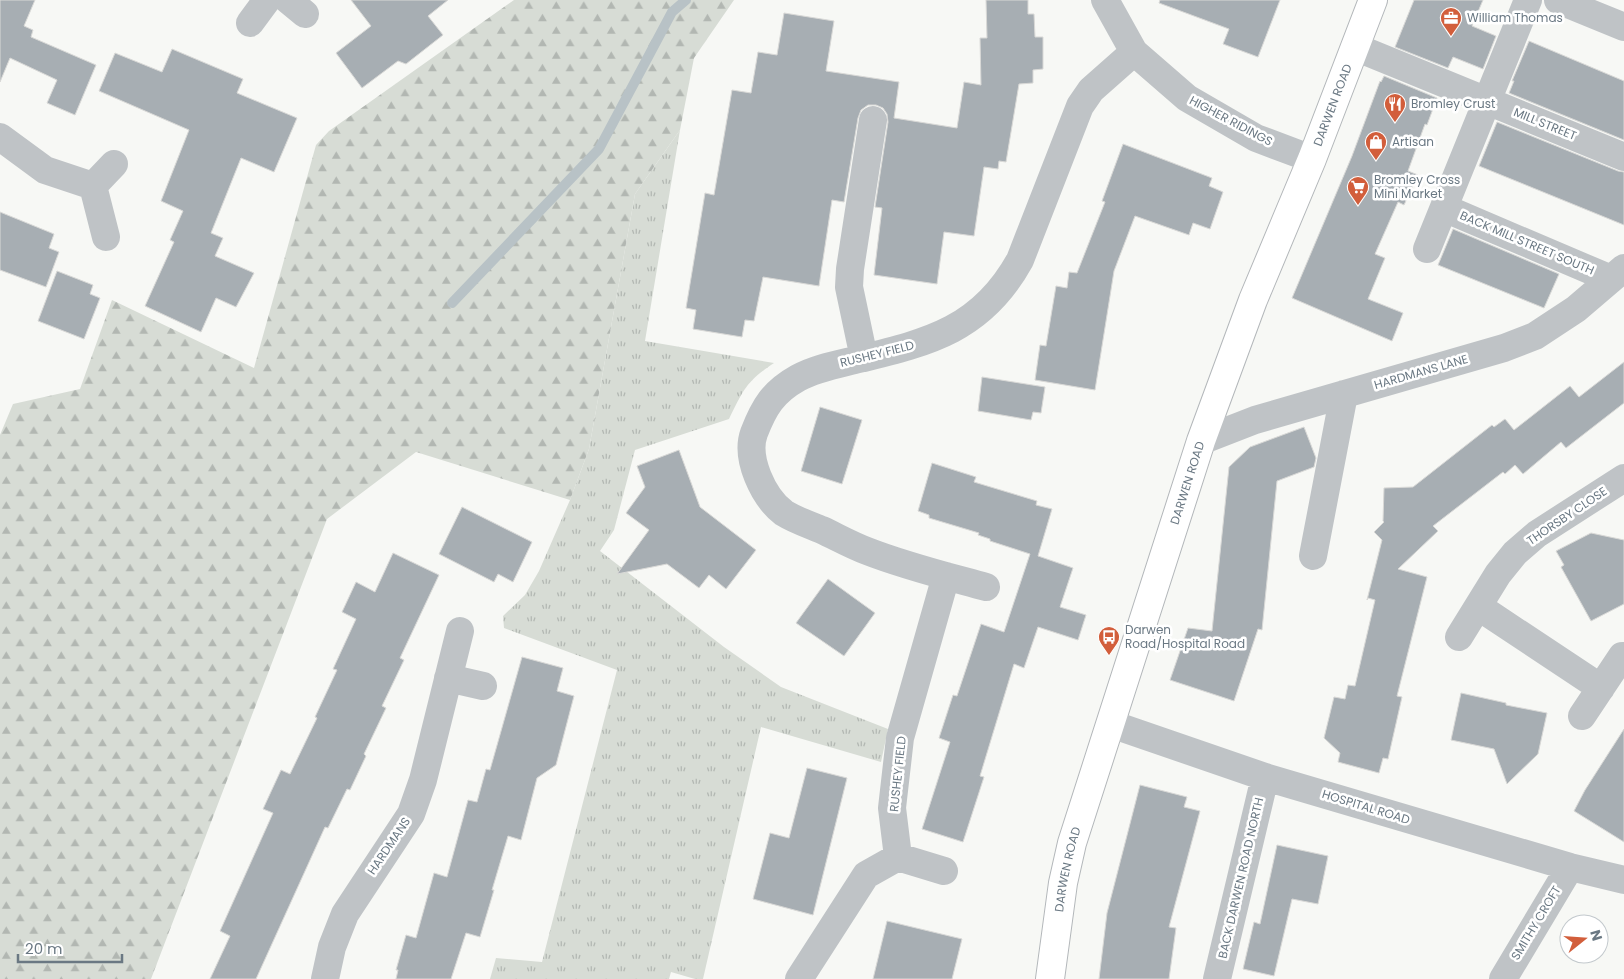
<svg xmlns="http://www.w3.org/2000/svg" width="1624" height="979" viewBox="0 0 1624 979" font-family="Poppins,sans-serif">
	<defs>
		<pattern id="grass-tufts" width="24" height="20" patternUnits="userSpaceOnUse" patternTransform="scale(1.25)"><rect width="24" height="20" fill="#d7dcd5"/><path d="M3 7l-1-3M5 7V3M7 7l1-3M15 17l-1-3M17 17v-4M19 17l1-3" fill="none" stroke="#b2b7b2"/></pattern>
		<pattern id="forest-firs" width="22" height="20" patternUnits="userSpaceOnUse" patternTransform="scale(1.25)"><rect width="22" height="20" fill="#d7dcd5"/><path d="M5 1l3.5 6h-7zM16 11l3.5 6h-7z" fill="#b2b7b2"/></pattern>
	</defs>
	<rect width="100%" height="100%" fill="#f7f8f5"/>
	<path fill="url(#grass-tufts)" d="M 680,130 L 645,341 L 774,363 C 746,382 744,389 729,419 L 635,450 L 614,530 L 600,551 L 724,647 L 781,687 L 888,729 L 881,762 L 761,727 L 703,979 L 695,979 L 671,972 L 669,979 L 490,979 L 496,958 L 542,962 L 617,670 L 504,628 L 503,616 L 525,595 L 539,571 L 570,500 L 589,449 L 635,194 Z"/>
	<path fill="url(#forest-firs)" d="M 514,0 L 734,0 L 694,58 L 680,130 L 635,194 L 589,449 L 570,500 L 416,452 L 327,519 L 151,979 L 0,979 L 0,435 L 13,404 L 80,389 L 112,300 L 254,368 L 316,145 L 329,131 Z"/>
	<g fill="none" stroke-linecap="round" stroke-linejoin="round">
		<path stroke="#b8c2c6" stroke-width="10" d="M 452,303 L 599,149 L 672,12 L 686,0"/>
	</g>
	<path fill="#a7aeb3" stroke="#d9d9d7" d="M 0,0 L 35,0 L 24,26 L 33,30 L 31,37 L 96,65 L 75,115 L 47,103 L 57,80 L 10,58 L 0,82 Z
		M 351,0 L 448,0 L 428,16 L 443,35 L 406,64 L 398,61 L 362,88 L 336,53 L 371,26 Z
		M 986,0 L 1028,0 L 1028,14 L 1034,14 L 1035,37 L 1043,37 L 1043,69 L 1033,70 L 1033,83 L 1019,84 L 1006,162 L 999,161 L 998,169 L 984,167 L 974,236 L 944,232 L 937,284 L 874,275 L 882,208 L 875,207 L 888,122 L 887,114 L 883,108 L 876,105 L 868,105 L 861,110 L 858,118 L 844,202 L 832,200 L 819,286 L 763,277 L 754,321 L 745,320 L 742,337 L 693,329 L 696,310 L 686,308 L 693,266 L 705,193 L 714,195 L 732,90 L 751,93 L 758,52 L 777,55 L 784,13 L 834,21 L 826,71 L 899,82 L 894,118 L 957,128 L 964,82 L 981,85 L 980,38 L 987,38 Z
		M 1160,0 L 1280,0 L 1258,57 L 1223,44 L 1229,29 L 1159,3 Z
		M 1414,0 L 1483,0 L 1472,26 L 1496,36 L 1483,69 L 1453,57 L 1448,68 L 1395,47 Z
		M 1529,41 L 1624,81 L 1624,140 L 1509,93 L 1514,81 L 1512,81 Z
		M 172,49 L 243,79 L 237,93 L 297,118 L 274,172 L 241,158 L 211,233 L 223,238 L 215,256 L 254,273 L 236,307 L 216,298 L 201,332 L 145,306 L 174,242 L 170,240 L 183,211 L 161,201 L 189,130 L 99,91 L 115,53 L 162,72 Z
		M 1384,76 L 1437,98 L 1427,125 L 1425,124 L 1408,171 L 1418,175 L 1404,205 L 1398,202 L 1375,254 L 1385,258 L 1368,299 L 1403,313 L 1392,341 L 1292,298 L 1352,156 L 1380,81 L 1381,82 Z
		M 1497,122 L 1618,171 L 1624,172 L 1624,225 L 1479,166 Z
		M 1123,144 L 1212,178 L 1209,186 L 1223,192 L 1210,229 L 1193,223 L 1189,235 L 1135,216 L 1114,271 L 1095,390 L 1035,380 L 1040,345 L 1046,346 L 1056,286 L 1067,288 L 1069,272 L 1077,273 L 1105,202 L 1102,201 Z
		M 0,212 L 54,234 L 49,248 L 59,252 L 46,287 L 0,270 Z
		M 1453,229 L 1559,274 L 1544,308 L 1438,265 Z
		M 57,271 L 93,285 L 90,294 L 100,298 L 84,339 L 38,321 Z
		M 1624,362 L 1624,403 L 1566,448 L 1561,442 L 1523,474 L 1515,465 L 1505,474 L 1503,472 L 1433,526 L 1438,531 L 1398,569 L 1427,577 L 1397,696 L 1402,697 L 1388,759 L 1383,758 L 1379,773 L 1338,762 L 1340,753 L 1324,738 L 1334,697 L 1345,699 L 1348,685 L 1355,686 L 1375,600 L 1368,598 L 1367,600 L 1382,540 L 1374,532 L 1384,522 L 1383,521 L 1384,488 L 1413,487 L 1492,425 L 1494,427 L 1505,419 L 1514,430 L 1570,386 L 1579,397 Z
		M 982,377 L 1045,387 L 1041,413 L 1033,412 L 1031,420 L 978,411 Z
		M 820,407 L 862,420 L 842,484 L 801,471 Z
		M 1304,427 L 1316,458 L 1314,467 L 1277,481 L 1262,630 L 1258,629 L 1234,701 L 1170,680 L 1188,628 L 1212,631 L 1229,467 L 1250,447 Z
		M 679,450 L 700,507 L 756,550 L 726,589 L 709,575 L 699,588 L 667,564 L 617,574 L 649,530 L 626,513 L 645,487 L 637,466 Z
		M 932,463 L 976,477 L 974,482 L 1037,501 L 1036,505 L 1052,509 L 1038,556 L 1073,568 L 1060,607 L 1086,615 L 1078,640 L 1038,627 L 1024,668 L 1014,664 L 980,776 L 984,777 L 963,842 L 922,829 L 950,742 L 939,738 L 953,695 L 957,696 L 981,624 L 1004,632 L 1030,554 L 990,541 L 990,539 L 978,535 L 979,533 L 929,518 L 929,515 L 918,511 Z
		M 462,507 L 532,542 L 513,582 L 498,574 L 494,582 L 439,554 Z
		M 1591,533 L 1624,540 L 1624,604 L 1591,621 L 1561,567 L 1564,565 L 1556,551 Z
		M 393,553 L 439,575 L 400,658 L 404,660 L 382,706 L 386,708 L 364,754 L 366,756 L 350,790 L 347,789 L 328,828 L 325,827 L 256,979 L 210,979 L 230,936 L 220,931 L 273,813 L 263,809 L 281,770 L 290,774 L 317,718 L 315,717 L 337,670 L 333,669 L 356,619 L 342,612 L 356,582 L 375,592 Z
		M 828,579 L 875,613 L 844,656 L 796,623 Z
		M 522,657 L 563,668 L 557,691 L 574,696 L 556,765 L 537,778 L 521,840 L 508,836 L 492,890 L 494,890 L 480,937 L 466,933 L 451,979 L 396,979 L 398,970 L 396,970 L 406,935 L 416,938 L 434,873 L 447,877 L 468,800 L 477,802 L 486,769 L 490,770 Z
		M 1461,693 L 1506,703 L 1506,705 L 1547,713 L 1538,754 L 1507,784 L 1494,749 L 1451,740 Z
		M 1624,729 L 1624,842 L 1574,811 L 1585,790 Z
		M 807,768 L 847,778 L 813,915 L 753,899 L 770,833 L 789,838 Z
		M 1140,785 L 1187,797 L 1184,807 L 1200,811 L 1169,927 L 1176,928 L 1169,979 L 1099,979 L 1107,913 Z
		M 1277,845 L 1328,856 L 1318,904 L 1292,899 L 1274,976 L 1243,969 L 1254,922 L 1260,924 Z
		M 887,921 L 962,939 L 952,979 L 873,979 Z"/>
	<g fill="none" stroke-linecap="round" stroke-linejoin="round">
		<g stroke="#b3b7ba" stroke-width="30">
			<g id="major">
				<path id="s1" d="M 1050,979 L 1063,883 L 1072,843 L 1201,441 L 1253,300 L 1312,159 L 1373,0"/>
			</g>
		</g>
		<path stroke="#bfc3c6" stroke-width="28" d="M 288,0 L 305,14
			M 1105,0 L 1134,52 L 1187,98 L 1256,138 L 1312,159
			M 1558,0 L 1624,27
			M 250,23 L 267,0
			M 1355,47 L 1624,157
			M 0,137 L 45,170 L 93,186
			M 1444,208 L 1611,279
			M 106,237 L 93,186 L 114,164
			M 1427,249 L 1528,0
			M 864,358 L 849,287 L 850,269 L 873,120
			M 1201,441 L 1255,420 L 1504,348 L 1535,336 L 1576,309 L 1624,268
			M 1313,556 L 1344,394
			M 986,587 C 946,576 905,566 867,551 C 851,545 837,537 822,530 C 810,525 795,520 784,513 C 763,497 745,458 754,433 C 764,407 773,392 798,378 C 816,368 839,364 859,359 C 930,342 982,329 1020,260 L 1080,106 L 1091,90 L 1134,52
			M 1479,607 L 1601,688
			M 1459,637 L 1498,574 L 1515,553 L 1537,534 L 1624,478
			M 448,678 L 483,686
			M 1582,716 L 1622,656
			M 1111,724 L 1265,777 L 1570,867 L 1624,880
			M 898,857 L 892,808 L 900,738 L 946,576
			M 325,979 L 332,947 L 345,914 L 411,814 L 423,780 L 460,631
			M 799,979 L 866,875 L 898,857 L 944,871
			M 1217,979 L 1265,777
			M 1503,979 L 1570,867"/>
		<use href="#major" stroke="#fff" stroke-width="28"/>
	</g>
	<defs>
		<g id="office-pin" transform="scale(1.125)"><path d="M0 17L-7.5 6A9.5 9.5 0 1 1 7.5 6Z" fill="#d25e3b" stroke="#fff"/><path d="M-6-3h4V-5.5h4V-3h4V5H-6ZM-1-4.5V-3h2v-1.5ZM-6 0V1H6V0Z" fill="#fff"/></g>
		<g id="restaurant-pin" transform="scale(1.125)"><path d="M0 17L-7.5 6A9.5 9.5 0 1 1 7.5 6Z" fill="#d25e3b" stroke="#fff"/><path d="M-5-6h1v4h1v-4h1v4h1v-4h1v5L-1.5 .5V6h-2V.5L-5-1ZM5-6V6H3V1.5H1.5Q1.5-4 5-6Z" fill="#fff"/></g>
		<g id="shop-pin" transform="scale(1.125)"><path d="M0 17L-7.5 6A9.5 9.5 0 1 1 7.5 6Z" fill="#d25e3b" stroke="#fff"/><path d="M-5-2.5h2.3a2.7 3.5 0 0 1 5.4 0H5L5.5 6h-11ZM-1.5-2.5h3a1.5 2.3 0 0 0-3 0Z" fill="#fff"/></g>
		<g id="supermarket-pin" transform="scale(1.125)"><path d="M0 17L-7.5 6A9.5 9.5 0 1 1 7.5 6Z" fill="#d25e3b" stroke="#fff"/><path d="M-6-5.5h2.5l.6 2H6L4.5 2H-2.5L-4.4-4H-6ZM-1.5 3.2a1.3 1.3 0 1 0 .1 0ZM3 3.2a1.3 1.3 0 1 0 .1 0Z" fill="#fff"/></g>
		<g id="bus-pin" transform="scale(1.125)"><path d="M0 17L-7.5 6A9.5 9.5 0 1 1 7.5 6Z" fill="#d25e3b" stroke="#fff"/><path d="M-5-6H5V4H4V6H2V4H-2V6H-4V4H-5ZM-3.5-4V0h7V-4ZM-3.5 1.2v1.5H-2V1.2ZM2 1.2v1.5H3.5V1.2Z" fill="#fff"/></g>
	</defs>
	<g fill-rule="evenodd">
		<use href="#office-pin" x="1451" y="18"/>
		<use href="#restaurant-pin" x="1395" y="104"/>
		<use href="#shop-pin" x="1376" y="142"/>
		<use href="#supermarket-pin" x="1358" y="187"/>
		<use href="#bus-pin" x="1109" y="637"/>
	</g>
	<g text-anchor="middle" stroke-width="5" stroke-linejoin="round" paint-order="stroke">
		<g font-size="12" fill="#6a7883" stroke="#fff" text-anchor="start">
			<text x="1467" y="22">William Thomas</text>
			<text x="1411" y="108">Bromley Crust</text>
			<text x="1392" y="146">Artisan</text>
			<text x="1374" y="184">Bromley Cross<tspan x="1374" dy="14">Mini Market</tspan></text>
			<text x="1125" y="634">Darwen<tspan x="1125" dy="14">Road/Hospital Road</tspan></text>
		</g>
		<g font-size="12" fill="#6a7883" stroke="#fff">
			<text dy="4" stroke="none"><textPath href="#s1" startOffset="921">DARWEN ROAD</textPath></text>
			<text transform="translate(1231 121) rotate(28)" y="4">HIGHER RIDINGS</text>
			<text transform="translate(1545 124) rotate(22)" y="4">MILL STREET</text>
			<text transform="translate(1527 243) rotate(23)" y="4">BACK MILL STREET SOUTH</text>
			<text transform="translate(877 354) rotate(-14)" y="4">RUSHEY FIELD</text>
			<text transform="translate(1421 372) rotate(-16)" y="4">HARDMANS LANE</text>
			<text dy="4" stroke="none"><textPath href="#s1" startOffset="516">DARWEN ROAD</textPath></text>
			<text transform="translate(1567 516) rotate(-34)" y="4">THORSBY CLOSE</text>
			<text transform="translate(898 774) rotate(-84)" y="4">RUSHEY FIELD</text>
			<text transform="translate(1366 807) rotate(17)" y="4">HOSPITAL ROAD</text>
			<text transform="translate(389 846) rotate(-56)" y="4">HARDMANS</text>
			<text dy="4" stroke="none"><textPath href="#s1" startOffset="111">DARWEN ROAD</textPath></text>
			<text transform="translate(1241 878) rotate(-77)" y="4">BACK DARWEN ROAD NORTH</text>
			<text transform="translate(1536 923) rotate(-59)" y="4">SMITHY CROFT</text>
		</g>
	</g>
	<g transform="translate(1584 939) rotate(73)"><circle r="24" fill="#ffffff" stroke="#c3c9cd"/>
	<path d="M0-4L9 19L0 12L-9 19Z" fill="#d25e3b"/>
	<text y="-8" font-size="14" font-weight="bold" text-anchor="middle" fill="#6a7883">N</text>
	</g>
	<path d="M18 954v8h104v-8" fill="none" stroke="#6a7883" stroke-width="2.5"/>
	<text x="25" y="954" font-size="15" fill="#6a7883" stroke="#ffffff" stroke-width="4" paint-order="stroke">20 m</text>
</svg>
